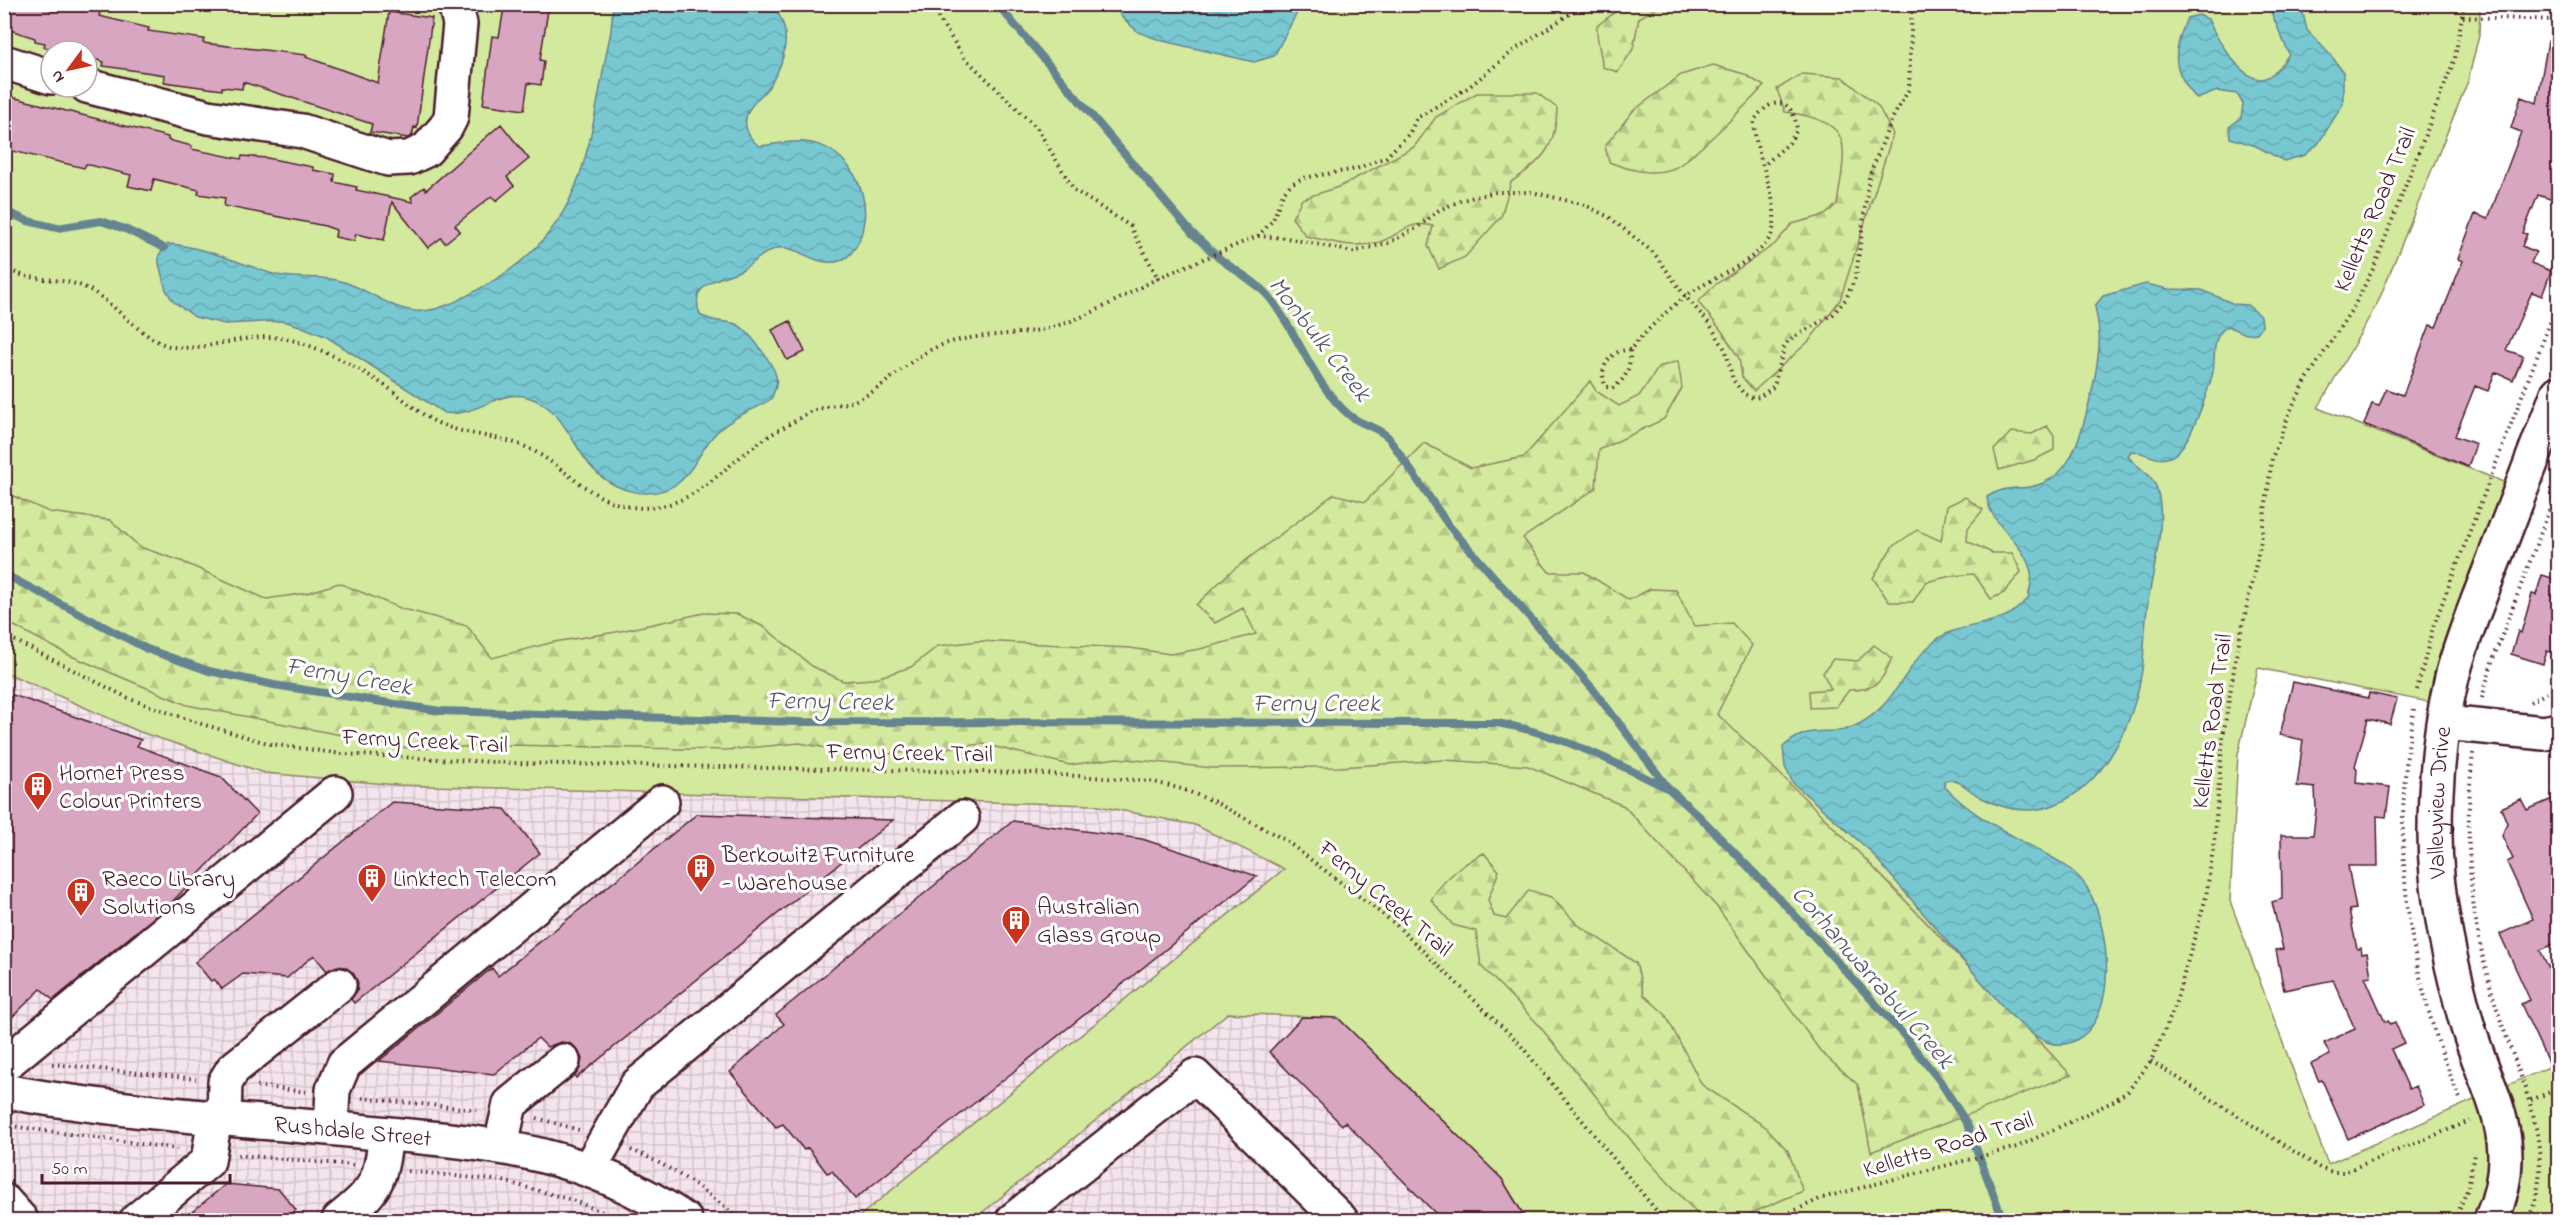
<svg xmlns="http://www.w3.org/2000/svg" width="2563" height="1225" viewBox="0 0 2563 1225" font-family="'Indie Flower',sans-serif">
	<defs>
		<pattern id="industrial-grid" width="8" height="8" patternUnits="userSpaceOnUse" patternTransform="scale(1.5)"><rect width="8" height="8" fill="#f4e4ed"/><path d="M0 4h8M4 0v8" fill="none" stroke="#d3c3cb"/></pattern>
		<pattern id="forest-firs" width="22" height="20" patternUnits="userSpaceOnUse" patternTransform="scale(1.5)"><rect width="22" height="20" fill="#d3e99e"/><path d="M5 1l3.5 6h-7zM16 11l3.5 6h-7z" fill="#b7c788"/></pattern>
		<pattern id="water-waves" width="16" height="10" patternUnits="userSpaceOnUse" patternTransform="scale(1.5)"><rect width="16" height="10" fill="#78c8d2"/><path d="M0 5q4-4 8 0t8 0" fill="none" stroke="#69abb4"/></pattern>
	</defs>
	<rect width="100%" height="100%" fill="#fff"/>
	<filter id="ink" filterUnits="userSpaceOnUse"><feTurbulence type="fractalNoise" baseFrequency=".0167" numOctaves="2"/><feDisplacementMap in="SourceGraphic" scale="12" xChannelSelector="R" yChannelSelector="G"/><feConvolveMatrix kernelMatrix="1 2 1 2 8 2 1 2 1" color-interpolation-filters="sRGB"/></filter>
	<g filter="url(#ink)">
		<path fill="url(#industrial-grid)" d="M 4,671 L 140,732 L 265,773 L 397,785 L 1094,805 L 1195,825 L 1284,870 L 855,1220 L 5,1220 Z
			M 1228,1012 L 1338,1018 L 1502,1179 L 1527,1220 L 973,1220 Z"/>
		<path fill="#d3e99e" stroke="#8e8464" stroke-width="1.5" fill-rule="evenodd" d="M 5,5 L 2480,5 L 2479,35 L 2468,81 L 2378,302 L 2318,408 L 2521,489 L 2448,706 L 2258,668 L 2238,754 L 2230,901 L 2328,1164 L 2558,1063 L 2558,1220 L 2003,1220 L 1976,1148 L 2002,1220 L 1527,1220 L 1502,1179 L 1338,1018 L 1228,1013 L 973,1220 L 855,1220 L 1284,869 L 1195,825 L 1094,805 L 397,785 L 265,773 L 140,732 L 5,672 ZM 51,51 L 87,51 L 87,87 L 51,87 Z"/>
		<path fill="url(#forest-firs)" stroke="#8e8464" stroke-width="1.5" d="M 1624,5 L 1662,5 L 1639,18 L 1633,49 L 1618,72 L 1602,67 C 1602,51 1596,44 1597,26 Z
			M 1713,65 L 1744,74 L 1764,86 C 1750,101 1688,164 1672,169 C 1650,176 1630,170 1609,162 L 1605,146 L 1633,111 L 1681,75 Z
			M 1802,74 L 1842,77 L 1878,106 L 1893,134 L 1840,300 L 1809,341 L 1754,391 L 1742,377 L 1739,358 L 1721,330 L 1698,302 L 1715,285 L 1775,244 L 1792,224 L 1825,215 L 1837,204 C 1846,144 1856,122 1785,112 L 1777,89 Z
			M 1477,93 L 1537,93 L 1557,108 C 1556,147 1543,161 1511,182 L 1501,217 L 1465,257 L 1439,269 L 1428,246 L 1433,226 C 1406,219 1400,237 1376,243 C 1352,249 1329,241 1306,236 L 1292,218 L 1302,199 L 1341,186 L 1414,147 L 1436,117 Z
			M 1678,361 L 1682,388 L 1664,419 L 1599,450 L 1596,488 L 1523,538 L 1549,572 L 1584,572 L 1629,600 L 1650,589 L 1676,590 L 1694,626 L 1732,623 L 1752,645 L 1717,714 C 1841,829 1955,953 2071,1075 L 1871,1152 L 1858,1085 L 1821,1052 L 1717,907 L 1624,806 L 1528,766 L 1444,760 L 1339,767 L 1213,768 L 1117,758 L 1070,765 L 983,744 L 868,756 L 800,743 L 726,750 L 511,745 L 413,749 L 187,705 L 69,655 L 5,621 L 4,492 L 49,512 L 110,520 L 140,547 L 181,561 L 266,599 L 307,593 L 339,583 L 400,608 L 467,626 L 492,658 L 554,642 L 616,632 L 704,613 L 737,614 L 764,627 L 812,666 L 843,681 L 873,679 L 911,667 L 938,646 L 979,641 L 1130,648 L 1170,654 L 1200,649 L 1256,634 L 1243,608 L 1215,623 L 1196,605 L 1229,573 L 1334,494 L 1365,502 L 1424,443 L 1471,468 L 1524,457 L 1590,381 L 1596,391 L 1619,406 L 1639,396 L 1659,367 Z
			M 2047,426 L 2054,436 L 2054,450 L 2034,460 L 1999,470 L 1994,450 L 2011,432 L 2032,434 Z
			M 1965,497 L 1983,510 L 1968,528 L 1967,541 L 1992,553 L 2012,553 L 2021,572 L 2004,593 L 1991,599 L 1974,574 L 1951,576 L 1926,582 L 1913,602 L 1889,602 L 1873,578 L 1892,547 L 1917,530 L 1941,541 L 1947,506 Z
			M 1874,645 L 1892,658 C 1881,683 1877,690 1849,690 L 1836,707 L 1810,708 L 1809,691 L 1831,689 L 1823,673 L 1833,659 L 1858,661 Z
			M 1484,853 L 1499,871 L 1488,900 L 1494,916 L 1506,919 L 1529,890 L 1551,897 L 1578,925 L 1636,963 L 1644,995 L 1665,1014 L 1702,1085 L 1766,1127 L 1788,1151 L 1803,1191 L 1735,1220 L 1703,1220 L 1643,1155 L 1537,1023 L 1481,966 L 1476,931 L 1453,925 L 1431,900 C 1442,880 1464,863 1484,853 Z"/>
		<path fill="url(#water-waves)" stroke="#66848f" stroke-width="1.5" d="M 613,5 L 771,5 C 794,27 786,61 770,85 C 764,94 754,100 749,110 C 741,123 748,138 759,146 C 775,145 789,140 805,142 C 843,145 869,185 864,221 C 861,246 847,270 817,260 C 805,256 792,246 778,248 C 764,251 755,262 743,269 C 731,276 712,278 702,289 C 695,296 697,306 700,315 C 713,323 723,320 736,324 C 747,328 774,365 776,376 C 778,384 774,392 771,399 C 753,411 733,416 717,432 C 702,446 694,471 678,483 C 651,502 616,492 594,470 C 572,447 563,406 527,397 C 498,389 478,417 444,413 L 327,337 L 300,326 L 283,321 L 225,324 L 195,317 L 173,301 L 166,290 L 159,264 L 159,255 L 168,244 C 202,246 241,264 273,274 C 296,281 320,274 344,282 C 369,290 389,308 415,311 C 437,313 461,299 479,289 C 592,230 587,140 611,31 Z
			M 1114,5 L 1301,5 L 1274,56 L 1254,62 L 1163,41 L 1138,32 L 1122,17 Z
			M 2268,5 L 2301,5 L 2307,30 L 2333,58 L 2343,72 L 2343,104 L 2318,144 L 2305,155 L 2284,161 L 2256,146 L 2230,138 L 2229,127 L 2241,118 L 2243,104 L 2237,94 L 2217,91 L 2197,99 C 2170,69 2173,53 2187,18 L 2199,15 L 2208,19 C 2214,34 2241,80 2261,79 C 2273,78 2283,63 2289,54 Z
			M 2146,284 L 2168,289 L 2202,290 L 2234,304 L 2247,305 L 2261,316 L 2262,326 L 2257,333 L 2246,334 L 2228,326 C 2209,336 2217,359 2212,376 C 2206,396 2189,450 2170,457 C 2155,463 2145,451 2131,451 L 2128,456 C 2137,469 2152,472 2157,489 C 2167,523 2153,568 2148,602 C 2144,625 2145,647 2142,670 C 2134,722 2106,785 2054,805 C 2029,815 2003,809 1980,797 C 1967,790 1960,777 1944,781 L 1945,787 C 1969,813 2000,829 2031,846 C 2050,857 2073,866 2086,886 C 2109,922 2121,1017 2076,1040 C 2067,1045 2055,1046 2045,1041 C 2031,1035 2021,1024 2009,1014 L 1869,850 L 1793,783 L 1785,767 L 1783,747 C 1813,720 1829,740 1859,724 C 1899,702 1904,665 1936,640 C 1957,624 1987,627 2010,614 C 2016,610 2022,604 2028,599 C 2029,591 2033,580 2031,572 C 2023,539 1990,527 1987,497 C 2010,482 2022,493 2043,483 C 2055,478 2064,469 2070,458 C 2084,433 2101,362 2099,333 C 2099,324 2096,315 2095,306 L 2103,296 Z"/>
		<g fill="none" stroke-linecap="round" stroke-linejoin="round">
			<path stroke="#66848f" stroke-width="8" d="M 997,4 L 1192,233 C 1201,241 1210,250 1219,258 C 1236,272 1255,280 1269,297 C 1299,334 1313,384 1349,415 C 1361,425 1376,426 1388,437 L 1449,526 L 1592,688 L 1669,789 L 1699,816 L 1791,911 L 1902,1033 L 1940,1081 L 1967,1124 L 2003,1220
				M 4,211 L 28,221 L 57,228 L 101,221 L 125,229 L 164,248
				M 4,574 L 147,649 L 209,671 L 274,685 L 440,711 L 799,722 L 1497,723 C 1558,733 1614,762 1669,789"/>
		</g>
		<path fill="#d9a6c2" stroke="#4a1f2b" stroke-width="1.5" d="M 4,4 L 65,4 L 100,12 L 99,16 L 149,28 L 148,31 L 204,39 L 203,43 L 307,55 L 306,57 L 378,83 L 389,12 L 432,18 L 417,128 L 414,127 L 412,136 L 408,138 L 370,132 L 372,124 L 243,82 L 242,89 L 222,87 L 222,90 L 164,82 L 165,75 L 103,66 L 104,62 L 87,57 L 87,51 L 60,51 L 44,47 L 45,43 L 35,41 L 35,38 L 4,28 Z
			M 507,4 L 549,4 L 540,60 L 544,61 L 541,85 L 528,83 L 524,110 L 483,104 L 492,36 L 499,37 L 504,8 L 506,8 Z
			M 2548,41 L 2559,42 L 2559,202 L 2538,195 L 2523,233 L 2527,234 L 2522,246 L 2536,252 L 2531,263 L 2551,271 L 2542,296 L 2532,292 L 2506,350 L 2523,356 L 2513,380 L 2495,372 L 2488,391 L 2475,386 L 2455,436 L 2476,444 L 2468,467 L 2364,424 L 2372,404 L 2379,406 L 2386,389 L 2403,395 L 2430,325 L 2436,327 L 2463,261 L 2458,259 L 2475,214 L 2488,219 L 2521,132 L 2511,128 L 2521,97 L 2537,103 Z
			M 4,95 L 168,137 L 168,140 L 192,146 L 191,149 L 241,159 L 242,156 L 267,158 L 313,167 L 313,170 L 335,174 L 334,182 L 357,187 L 356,190 L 413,202 L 411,197 L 424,187 L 426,190 L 501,124 L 529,159 L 507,177 L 514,186 L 496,201 L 492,196 L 455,225 L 460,231 L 445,243 L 441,238 L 428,248 L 392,202 L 384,240 L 356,234 L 354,241 L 335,237 L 336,230 L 325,226 L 224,206 L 225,198 L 198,194 L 199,190 L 154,179 L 151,191 L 128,186 L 131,175 L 86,164 L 84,168 L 4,149 Z
			M 790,321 L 805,352 L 787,360 L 772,330 Z
			M 2542,575 L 2559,580 L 2559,655 L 2547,651 L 2543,664 L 2511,654 L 2518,631 L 2521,633 L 2532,594 L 2536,595 Z
			M 2293,682 L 2368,698 L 2369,693 L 2397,699 L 2390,724 L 2368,719 L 2355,766 L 2357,769 L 2356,783 L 2390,787 L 2386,817 L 2377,816 L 2378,866 L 2348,866 L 2356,909 L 2349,910 L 2357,949 L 2361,948 L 2362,954 L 2367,953 L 2371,976 L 2365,977 L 2385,1022 L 2388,1021 L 2390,1024 L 2395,1022 L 2404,1043 L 2391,1049 L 2409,1089 L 2416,1086 L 2424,1105 L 2348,1139 L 2322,1080 L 2319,1081 L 2311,1064 L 2330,1055 L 2324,1043 L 2355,1029 L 2333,980 L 2284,990 L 2276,950 L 2283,949 L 2272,902 L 2282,899 L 2281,835 L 2313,835 L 2316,810 L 2315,788 L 2297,786 L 2303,740 L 2280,735 Z
			M 13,695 L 141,740 L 137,746 L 221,777 L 257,814 L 170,904 L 53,1000 L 41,989 L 4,1025 L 4,704 Z
			M 2559,796 L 2559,823 L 2551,827 L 2559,843 L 2559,942 L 2540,950 L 2559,989 L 2559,1086 L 2521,1004 L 2530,1000 L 2500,934 L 2533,919 L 2507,862 L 2513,859 L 2502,836 L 2507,823 L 2501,808 L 2521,799 L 2527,810 Z
			M 392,802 L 505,809 L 540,853 L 354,1003 L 351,999 L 357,991 L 358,983 L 353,973 L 345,967 L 337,966 L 327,971 L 314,955 L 287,978 L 243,974 L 222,989 L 214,979 L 211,981 L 195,962 Z
			M 697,814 L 893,820 L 576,1078 L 575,1076 L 580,1068 L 582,1059 L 577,1049 L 569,1043 L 561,1042 L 547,1047 L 538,1038 L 494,1074 L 379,1061 L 492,968 L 498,976 Z
			M 1013,821 L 1142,839 L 1257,876 L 855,1199 L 832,1171 L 827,1173 L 808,1148 L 804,1150 L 783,1124 L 776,1127 L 730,1072 L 784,1024 L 776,1015 Z
			M 1302,1017 L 1338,1018 L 1502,1179 L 1527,1221 L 1443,1221 L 1345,1122 L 1342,1125 L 1269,1052 Z
			M 226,1184 L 279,1189 L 296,1210 L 283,1221 L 181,1221 Z"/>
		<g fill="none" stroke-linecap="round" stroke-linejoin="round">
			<g stroke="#4a1f2b" stroke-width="38">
				<g id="minor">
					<path d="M 4,62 L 51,77"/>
					<path d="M 87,86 L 208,117 L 302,131 L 388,159 L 409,158 L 426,150 L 446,127 L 451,117 L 460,24 L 455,4"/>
					<path d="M 2445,723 L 2544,733 L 2558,730"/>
					<path d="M 4,1065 L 335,793"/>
					<path id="s1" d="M 4,1091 C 117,1112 234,1119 348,1130 C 478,1143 573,1144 685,1220"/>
					<path d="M 224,1118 L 225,1082 L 233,1069 L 339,985"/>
					<path d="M 331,1128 L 333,1090 L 344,1064 L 662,802"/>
					<path d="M 501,1145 L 510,1104 L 563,1061"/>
					<path d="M 589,1169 L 637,1085 L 962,818"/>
					<path d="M 4,1201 L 21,1220"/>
					<path d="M 137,1220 L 208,1161 L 215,1117"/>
					<path d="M 339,1220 C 377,1189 380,1183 386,1134"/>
					<path d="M 1013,1220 L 1195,1076 L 1341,1220"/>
					<path id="s2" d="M 2491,1220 C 2527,1139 2485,1092 2465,1017 C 2449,957 2435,896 2435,834 C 2435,783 2440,728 2452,677 C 2461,642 2475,608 2488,575 C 2511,514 2535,454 2558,393"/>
				</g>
			</g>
			<path stroke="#4a1f2b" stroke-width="4" stroke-dasharray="1.5 4.5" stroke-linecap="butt" d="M 2463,17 L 2558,20
				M 1258,236 L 1287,238 L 1353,252 L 1388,243 L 1417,228 L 1439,210 L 1462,200 L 1496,192 L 1532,192 L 1585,205 L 1609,217 L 1654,253 L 1685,296 L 1709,323 L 1726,351 L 1733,380 L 1744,394 L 1753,398 L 1760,397 L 1774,386 L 1784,348 L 1788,341 L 1833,314 L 1846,299 L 1856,276 L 1869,177 L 1891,121 L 1909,89 L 1912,4
				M 4,267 C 33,285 61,274 90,290 C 116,304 145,343 174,347 C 212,352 252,328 295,341 C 328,351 359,368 387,387 C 403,398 417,412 434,421 C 464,437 502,434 532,450 C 567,469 591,501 632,507 C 678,513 708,484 739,458 C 756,444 774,432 793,422 C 800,418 808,412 815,410 C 832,404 849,405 865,396 C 891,382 911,357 939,346 C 970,334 1003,336 1034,331 C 1078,324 1120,298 1158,278 L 1130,226 L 1074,190 L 1037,128 L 964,57 L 929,4
				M 1158,278 L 1258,236 L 1273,220 L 1283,193 L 1291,184 L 1303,178 L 1356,169 L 1386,157 L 1409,134 L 1417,118 L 1469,87 L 1513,51 L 1585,4
				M 1630,350 C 1610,349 1597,369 1606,387 L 1612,388 C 1627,380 1631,365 1630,350 C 1647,330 1665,312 1686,296 C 1710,277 1772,258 1774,224 C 1777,189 1754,156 1754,121 C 1771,95 1794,97 1797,130 L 1789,143 L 1763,166
				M 4,635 L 130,699 L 198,723 L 271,744 L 342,754 L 512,763 L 1033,773 L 1150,781 L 1182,789 L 1215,802 L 1285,840 L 1394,923 L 1518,1042 L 1664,1220
				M 2417,690 L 2433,627 L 2558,302
				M 2482,698 L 2492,662 L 2558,487
				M 2530,702 L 2558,687
				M 2414,709 C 2389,842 2407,977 2461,1101
				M 2473,753 C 2465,822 2468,894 2484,962 C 2491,990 2499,1017 2509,1044 C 2530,1101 2555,1160 2528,1220
				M 2151,1061 L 2320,1168 L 2332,1172 L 2344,1172 L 2470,1121
				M 52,1064 L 196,1079
				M 257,1086 L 306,1092
				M 362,1098 L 480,1110
				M 2531,1100 L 2558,1089
				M 537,1118 L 579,1130
				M 4,1125 L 177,1149
				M 631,1150 C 672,1166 707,1192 741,1220
				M 238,1155 L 353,1165
				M 408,1171 L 503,1181 L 572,1200 L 622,1220
				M 1774,1220 L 1822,1198 L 2017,1147 L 2112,1102 L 2128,1091 L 2151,1061 L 2174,1009 L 2206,897 L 2214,842 L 2223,736 L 2237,651 L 2261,541 L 2272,458 L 2292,407 L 2307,379 L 2354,306 L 2374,267 L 2455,58 L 2464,4
				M 2455,1220 L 2468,1188 L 2474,1154"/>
			<use href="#minor" stroke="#fff" stroke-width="33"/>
		</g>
	</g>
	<defs>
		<g id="building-pin" transform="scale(1.5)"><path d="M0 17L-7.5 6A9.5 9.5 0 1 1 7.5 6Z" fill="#c8321e" stroke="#fff"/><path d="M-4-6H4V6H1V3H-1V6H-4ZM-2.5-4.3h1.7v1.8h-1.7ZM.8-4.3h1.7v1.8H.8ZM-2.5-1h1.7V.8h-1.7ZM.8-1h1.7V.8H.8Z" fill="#fff"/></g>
	</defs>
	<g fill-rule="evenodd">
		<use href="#building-pin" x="38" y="786"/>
		<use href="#building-pin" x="701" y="868"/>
		<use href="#building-pin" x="372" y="878"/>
		<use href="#building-pin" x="81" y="892"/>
		<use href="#building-pin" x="1016" y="920"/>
	</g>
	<g text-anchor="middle" stroke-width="6" stroke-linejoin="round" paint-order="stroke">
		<g font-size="24" fill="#4a1f2b" stroke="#fff">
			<text transform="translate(2374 209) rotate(-67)" y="8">Kelletts Road Trail</text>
			<text transform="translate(2211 721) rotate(-82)" y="8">Kelletts Road Trail</text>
			<text transform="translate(425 740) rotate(3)" y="8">Ferny Creek Trail</text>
			<text transform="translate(910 752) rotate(1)" y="8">Ferny Creek Trail</text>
			<text dy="8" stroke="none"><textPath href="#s2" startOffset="429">Valleyview Drive</textPath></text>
			<text transform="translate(1386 898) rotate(40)" y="8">Ferny Creek Trail</text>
			<text dy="8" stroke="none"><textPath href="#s1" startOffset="351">Rushdale Street</textPath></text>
			<text transform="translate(1948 1144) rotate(-17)" y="8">Kelletts Road Trail</text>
		</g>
		<g font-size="24" fill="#4a1f2b" stroke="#fff" text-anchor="start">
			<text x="59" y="780">Hornet Press<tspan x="59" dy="28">Colour Printers</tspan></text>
			<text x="722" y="862">Berkowitz Furniture<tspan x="722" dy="28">- Warehouse</tspan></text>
			<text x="102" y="886">Raeco Library<tspan x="102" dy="28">Solutions</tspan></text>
			<text x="393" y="886">Linktech Telecom</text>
			<text x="1037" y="914">Australian<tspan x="1037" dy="28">Glass Group</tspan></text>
		</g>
		<g font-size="26" font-style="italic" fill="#5a5a65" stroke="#fff">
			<text transform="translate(1321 338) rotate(52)" y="9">Monbulk Creek</text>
			<text transform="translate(349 675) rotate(10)" y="9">Ferny Creek</text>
			<text transform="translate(830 700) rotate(1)" y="9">Ferny Creek</text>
			<text x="1316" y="711">Ferny Creek</text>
			<text transform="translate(1874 976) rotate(49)" y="9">Corhanwarrabul Creek</text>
		</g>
	</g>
	<rect width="2563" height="1225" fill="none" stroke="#fff" stroke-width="24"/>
	<rect x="12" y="12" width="2539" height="1201" fill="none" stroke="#4a1f2b" stroke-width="2" filter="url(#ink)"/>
	<g transform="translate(69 69) rotate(237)"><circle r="28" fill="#ffffff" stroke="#b7a5aa" stroke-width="1.5"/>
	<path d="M0-4.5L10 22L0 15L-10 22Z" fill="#c8321e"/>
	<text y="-9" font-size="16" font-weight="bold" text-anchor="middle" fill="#4a1f2b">N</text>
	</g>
	<path d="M42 1174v9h188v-9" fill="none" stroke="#4a1f2b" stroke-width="3"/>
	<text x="51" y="1174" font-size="18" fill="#4a1f2b" stroke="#ffffff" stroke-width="4.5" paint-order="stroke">50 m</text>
</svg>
